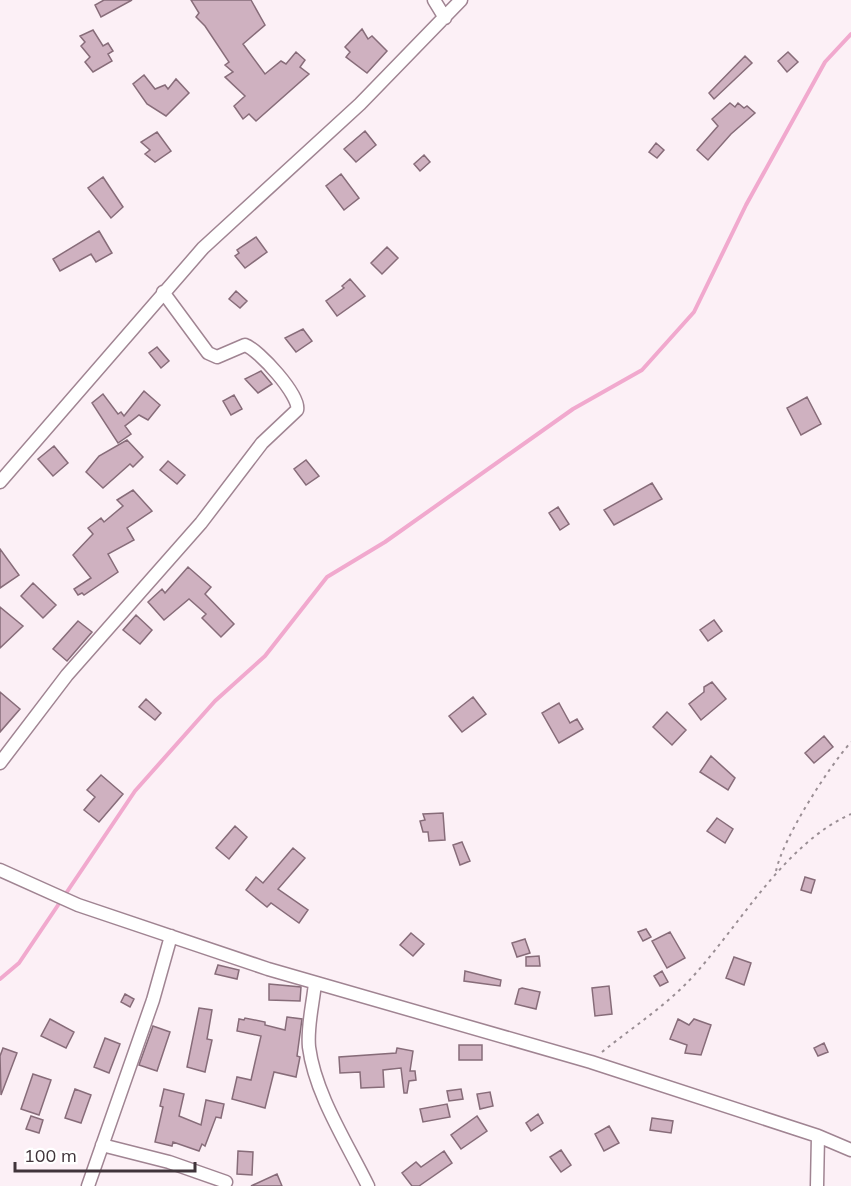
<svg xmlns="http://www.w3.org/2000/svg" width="851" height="1186" viewBox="0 0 851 1186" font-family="Mulish,sans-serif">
	<rect width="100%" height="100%" fill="#fcf0f6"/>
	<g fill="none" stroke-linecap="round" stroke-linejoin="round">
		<path stroke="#f1a9ce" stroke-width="4" d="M 0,979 L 19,963 L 135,791 L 215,701 L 265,656 L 327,577 L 385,542 L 573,409 L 642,370 L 694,312 L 746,205 L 825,62 L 851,34"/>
	</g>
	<path fill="#cfb1c0" stroke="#876c79" stroke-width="1.5" d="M 104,0 L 132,0 L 101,17 L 95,5 Z
		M 191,0 L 251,0 L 265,25 L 243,44 L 265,74 L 281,61 L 286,64 L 296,52 L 305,60 L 300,67 L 309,74 L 256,121 L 249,114 L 243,119 L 234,106 L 245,96 L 225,77 L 233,72 L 225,65 L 229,62 L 205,26 L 196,17 L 199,13 Z
		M 362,29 L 368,39 L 372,36 L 387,51 L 367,73 L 346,57 L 350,52 L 345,47 Z
		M 93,30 L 103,46 L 108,43 L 113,51 L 108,54 L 112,61 L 93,72 L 85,62 L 90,57 L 81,46 L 85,42 L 80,36 Z
		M 788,52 L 798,62 L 787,72 L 778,61 Z
		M 745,56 L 752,63 L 714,99 L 709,93 Z
		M 144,75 L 155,89 L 165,85 L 168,89 L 176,79 L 189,93 L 166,116 L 147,104 L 133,84 Z
		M 730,103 L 735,107 L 738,103 L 744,108 L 747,106 L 755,113 L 731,134 L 708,160 L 697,150 L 718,126 L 712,119 Z
		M 365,131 L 376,145 L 356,162 L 344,149 Z
		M 157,132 L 171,151 L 155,162 L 145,154 L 150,150 L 141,142 Z
		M 656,143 L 664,150 L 657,158 L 649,152 Z
		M 424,155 L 430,162 L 420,171 L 414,164 Z
		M 341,174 L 359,198 L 344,210 L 326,186 Z
		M 103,177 L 123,207 L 111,218 L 88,188 Z
		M 99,231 L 112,253 L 96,262 L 91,254 L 60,271 L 53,259 Z
		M 256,237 L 267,252 L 245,268 L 235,256 L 239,253 L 237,250 Z
		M 387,247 L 398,258 L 382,274 L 371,263 Z
		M 350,279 L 365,296 L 337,316 L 326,301 L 344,288 L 342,286 Z
		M 236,291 L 247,301 L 240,308 L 229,299 Z
		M 303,329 L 312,341 L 296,352 L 285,338 Z
		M 157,347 L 169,361 L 161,368 L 149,353 Z
		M 261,371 L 272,384 L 258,393 L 245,379 Z
		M 144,391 L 160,405 L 148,420 L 139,415 L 125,426 L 131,434 L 118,443 L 92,403 L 103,394 L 118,414 L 121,412 L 124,416 Z
		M 234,395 L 242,409 L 231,415 L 223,401 Z
		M 807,397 L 821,424 L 801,435 L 787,408 Z
		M 127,440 L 143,457 L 133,467 L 130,464 L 103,488 L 86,472 L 99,456 Z
		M 54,446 L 68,463 L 53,476 L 38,459 Z
		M 306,460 L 319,476 L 306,485 L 294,469 Z
		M 168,461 L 185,475 L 177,484 L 160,470 Z
		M 652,483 L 662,499 L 614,525 L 604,510 Z
		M 133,490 L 152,511 L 127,528 L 134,540 L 108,554 L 118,572 L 84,595 L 82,593 L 78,595 L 74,589 L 91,578 L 73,555 L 93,534 L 88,528 L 101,518 L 104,522 L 123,506 L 117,500 Z
		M 558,507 L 569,524 L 560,530 L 549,513 Z
		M 0,549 L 19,575 L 0,588 Z
		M 188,567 L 211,587 L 205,594 L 234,624 L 221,637 L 202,618 L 206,614 L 189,599 L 164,620 L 148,602 L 162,589 L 165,593 Z
		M 33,583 L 56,605 L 43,618 L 21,596 Z
		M 0,607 L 23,626 L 0,648 Z
		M 136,615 L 152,630 L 140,644 L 123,630 Z
		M 714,620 L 722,631 L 708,641 L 700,630 Z
		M 78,621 L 92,632 L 67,661 L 53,649 Z
		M 712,682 L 726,699 L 701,720 L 689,704 L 704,692 L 704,687 Z
		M 0,692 L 20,709 L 0,732 Z
		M 473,697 L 486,714 L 462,732 L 449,716 Z
		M 146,699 L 161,713 L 155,720 L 139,707 Z
		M 559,703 L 570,723 L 577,719 L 583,729 L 559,743 L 542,713 Z
		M 667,712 L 686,730 L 672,745 L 653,727 Z
		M 824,736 L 833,747 L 814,763 L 805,753 Z
		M 711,756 L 735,778 L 728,790 L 700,772 Z
		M 101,775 L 123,794 L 99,822 L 84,810 L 95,797 L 87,790 Z
		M 443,813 L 445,840 L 429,841 L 428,832 L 423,832 L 420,821 L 425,820 L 423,814 Z
		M 717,818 L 733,829 L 725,843 L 707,831 Z
		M 235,826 L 247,837 L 229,859 L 216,848 Z
		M 462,842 L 470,861 L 460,865 L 453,845 Z
		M 293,848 L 305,858 L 278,889 L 308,910 L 299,923 L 271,903 L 267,907 L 246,890 L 256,877 L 263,883 Z
		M 805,877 L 815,880 L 811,893 L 801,890 Z
		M 646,929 L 651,937 L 643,941 L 638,932 Z
		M 670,932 L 685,958 L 667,968 L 652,941 Z
		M 411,933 L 424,944 L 413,956 L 400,945 Z
		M 525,939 L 530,953 L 517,957 L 512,943 Z
		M 539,956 L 540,966 L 526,966 L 526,957 Z
		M 734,957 L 751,963 L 744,985 L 726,978 Z
		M 218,965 L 239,970 L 237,979 L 215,974 Z
		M 465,971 L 501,980 L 500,986 L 464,981 Z
		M 662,971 L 668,982 L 660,986 L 654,976 Z
		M 269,984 L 301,987 L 300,1001 L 269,1000 Z
		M 609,986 L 612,1014 L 595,1016 L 592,988 Z
		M 522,988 L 540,992 L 536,1009 L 515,1004 L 519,989 Z
		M 125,994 L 134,999 L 130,1007 L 121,1002 Z
		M 199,1008 L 212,1010 L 207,1039 L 212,1040 L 205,1072 L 187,1067 Z
		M 287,1017 L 302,1019 L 297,1056 L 300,1057 L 296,1077 L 274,1072 L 265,1108 L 232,1099 L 237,1077 L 251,1080 L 261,1036 L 237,1031 L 239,1019 L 244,1020 L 245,1018 L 265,1022 L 265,1025 L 285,1030 Z
		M 50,1019 L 74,1032 L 66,1048 L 41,1036 Z
		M 678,1019 L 689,1025 L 694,1019 L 711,1025 L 701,1055 L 685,1053 L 687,1045 L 670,1039 Z
		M 153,1026 L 170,1032 L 157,1071 L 139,1065 Z
		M 105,1038 L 120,1044 L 109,1073 L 94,1067 Z
		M 824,1043 L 828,1052 L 818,1056 L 814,1048 Z
		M 459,1045 L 482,1045 L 482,1060 L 459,1060 Z
		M 3,1048 L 17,1053 L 1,1095 L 0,1056 Z
		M 397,1048 L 413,1051 L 410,1071 L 415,1071 L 416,1080 L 409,1081 L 407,1093 L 404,1093 L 401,1068 L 383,1070 L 384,1087 L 361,1088 L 360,1072 L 340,1073 L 339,1057 L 396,1053 Z
		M 33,1074 L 51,1080 L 39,1115 L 21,1109 Z
		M 75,1089 L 91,1095 L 81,1123 L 65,1118 Z
		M 164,1089 L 184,1094 L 179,1116 L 201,1125 L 206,1100 L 224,1104 L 221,1118 L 216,1117 L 205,1146 L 202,1144 L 199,1151 L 173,1142 L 172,1146 L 155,1142 L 163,1107 L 160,1106 Z
		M 461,1089 L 463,1099 L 449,1101 L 447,1091 Z
		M 490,1092 L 493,1106 L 480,1109 L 477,1094 Z
		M 447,1104 L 450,1117 L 423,1122 L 420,1109 Z
		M 538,1114 L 543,1123 L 531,1131 L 526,1123 Z
		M 31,1116 L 43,1120 L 39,1133 L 26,1129 Z
		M 477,1116 L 487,1131 L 461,1149 L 451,1135 Z
		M 652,1118 L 673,1121 L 671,1133 L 650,1130 Z
		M 609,1126 L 619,1143 L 604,1151 L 595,1134 Z
		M 561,1150 L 571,1165 L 561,1172 L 550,1157 Z
		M 238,1151 L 253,1152 L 252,1175 L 237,1174 Z
		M 444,1151 L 452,1163 L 419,1186 L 412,1186 L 402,1173 L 416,1162 L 421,1167 Z
		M 277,1174 L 282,1186 L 251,1186 Z"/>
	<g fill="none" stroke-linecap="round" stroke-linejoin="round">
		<g stroke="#a08492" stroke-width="15">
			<path id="minor" d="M 434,0 L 445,18
				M 0,482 L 203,248 L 360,104 L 461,0
				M 0,763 L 67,675 L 201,523 L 262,443 L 297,410 C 301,396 258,349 245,345 L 217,357 L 208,353 L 163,292
				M 0,870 L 78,905 L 268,969 L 591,1062 L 818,1136 L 851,1150
				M 315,983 C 313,1004 307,1026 309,1047 C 315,1094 347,1143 368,1186
				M 102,1145 L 169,1162 L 226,1182
				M 88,1186 L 153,1000 L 171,936
				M 817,1186 L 818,1136"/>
		</g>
		<path stroke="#9a8e94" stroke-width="2" stroke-dasharray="3 4.5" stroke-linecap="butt" d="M 776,871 C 783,838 828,768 851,742
			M 602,1052 C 634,1026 669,1004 696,973 C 743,920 786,843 851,814"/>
		<use href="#minor" stroke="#fff" stroke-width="12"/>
	</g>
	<path d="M15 1162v9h180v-9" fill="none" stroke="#40343a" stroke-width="3"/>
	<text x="24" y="1162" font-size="18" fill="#40343a" stroke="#ffffff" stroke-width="4.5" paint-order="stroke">100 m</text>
</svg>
